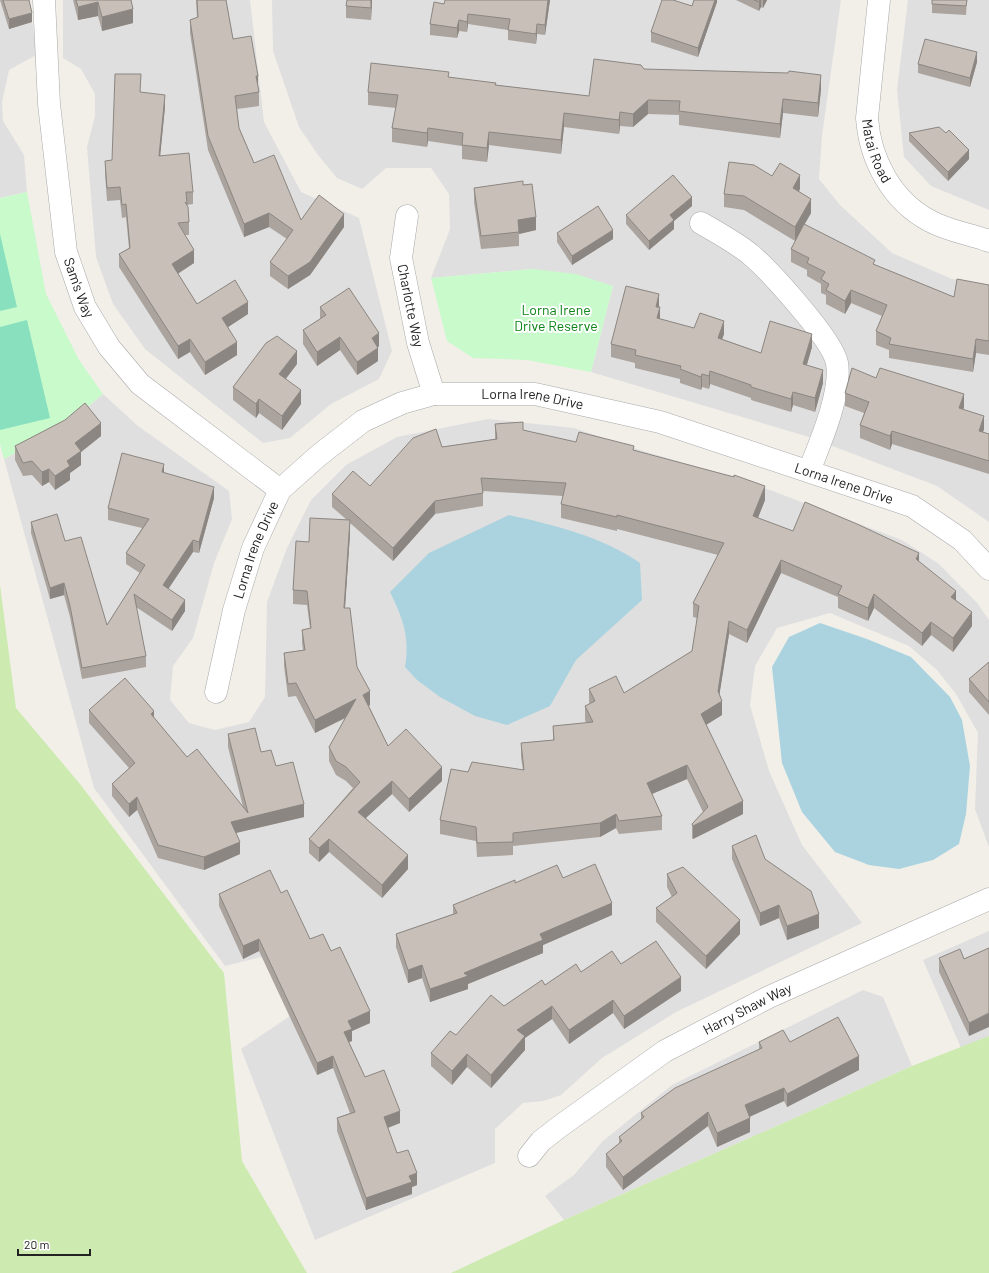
<svg xmlns="http://www.w3.org/2000/svg" width="989" height="1273" viewBox="0 0 989 1273" font-family="Barlow,sans-serif">
	<rect width="100%" height="100%" fill="#f2efe9"/>
	<path fill="#e0dfdf" d="M 0,0 L 28,0 L 38,54 L 9,70 L 2,102 L 3,121 L 24,155 L 27,192 L 0,198 Z
		M 63,0 L 250,0 L 264,122 L 301,192 L 359,218 L 392,351 L 379,379 L 331,404 L 290,438 L 263,443 L 145,349 L 113,304 L 96,257 L 87,147 L 95,116 L 95,94 L 81,69 L 63,58 Z
		M 272,0 L 841,0 L 822,136 L 819,179 L 840,205 L 892,253 L 952,279 L 989,285 L 989,522 L 937,486 L 809,437 L 591,372 L 613,286 L 533,269 L 431,278 L 450,229 L 449,194 L 431,168 L 386,168 L 362,189 L 337,178 L 318,155 L 299,127 L 273,51 Z
		M 908,0 L 989,0 L 989,210 L 931,186 L 904,157 L 897,90 Z
		M 103,394 L 138,426 L 229,491 L 232,519 L 214,563 L 193,638 L 173,666 L 170,700 L 189,723 L 215,730 L 249,722 L 265,697 L 267,602 L 287,548 L 311,500 L 346,465 L 397,437 L 488,419 L 574,428 L 643,451 L 746,481 L 902,540 L 939,564 L 977,603 L 989,620 L 989,847 L 975,809 L 978,733 L 956,694 L 937,670 L 909,646 L 830,613 L 777,628 L 755,666 L 750,705 L 769,771 L 802,845 L 862,923 L 676,1012 L 602,1058 L 561,1095 L 543,1101 L 523,1103 L 495,1129 L 495,1163 L 315,1240 L 241,1049 L 293,1014 L 265,956 L 225,966 L 94,788 L 4,459 L 64,427 Z
		M 989,931 L 989,1036 L 961,1048 L 923,960 Z
		M 863,990 L 883,997 L 912,1066 L 564,1220 L 545,1196 L 574,1175 L 603,1141 L 672,1085 Z"/>
	<path fill="#cdebb0" d="M 0,585 L 16,708 L 80,784 L 224,973 L 242,1161 L 307,1273 L 0,1273 Z
		M 989,1036 L 989,1273 L 451,1273 L 564,1220 L 912,1066 Z"/>
	<path fill="#c8facc" d="M 27,192 L 46,294 L 79,360 L 103,394 L 64,427 L 4,459 L 0,444 L 0,198 Z
		M 533,269 L 576,274 L 613,286 L 591,372 L 527,360 L 473,358 L 447,341 L 431,278 Z"/>
	<path fill="#88e0be" d="M 0,234 L 17,307 L 0,311 Z
		M 27,320 L 50,418 L 0,430 L 0,327 Z"/>
	<path fill="#aad3df" d="M 509,515 C 554,525 601,536 640,563 L 642,600 L 576,660 L 550,706 L 507,725 L 475,716 L 440,697 L 417,680 L 405,667 C 410,636 403,619 390,592 L 429,553 Z
		M 820,623 L 867,639 L 911,657 L 950,697 L 962,720 L 970,766 L 966,814 L 959,844 L 933,860 L 899,869 L 869,865 L 835,852 L 802,812 L 782,763 L 772,667 L 789,637 Z"/>
	<g fill="none" stroke-linecap="round" stroke-linejoin="round">
		<g stroke="#a9a9a9" stroke-width="23">
			<g id="minor">
				<path id="s1" d="M 44,0 L 49,104 L 66,252 L 85,307 L 109,347 L 140,384 L 280,490"/>
				<path id="s2" d="M 879,0 L 867,118 C 870,160 892,201 930,221 C 948,231 970,234 989,241"/>
				<path id="s3" d="M 407,216 L 401,258 L 418,343 L 434,394"/>
				<path d="M 701,223 C 718,233 735,242 750,254 C 769,270 833,340 837,363 C 842,393 820,443 809,471"/>
				<path id="s4" d="M 216,692 L 234,610 L 253,548 L 280,490 L 318,456 L 363,421 L 402,403 L 434,394 L 535,394 L 660,422 L 912,506 L 962,540 L 989,569"/>
				<path id="s5" d="M 529,1156 L 541,1141 L 559,1127 L 665,1051 L 769,997 L 989,899"/>
			</g>
		</g>
		<use href="#minor" stroke="#fff" stroke-width="22"/>
	</g>
	<path fill="#aba49e" d="M 0,0 L 29,0 L 32,22 L 9,29 Z
		M 73,0 L 131,0 L 133,23 L 102,31 L 98,16 L 78,20 Z
		M 196,0 L 226,0 L 233,39 L 258,87 L 259,92 L 259,106 L 237,109 L 239,128 L 254,163 L 301,220 L 344,227 L 310,275 L 288,289 L 270,276 L 270,262 L 287,239 L 269,227 L 244,237 L 208,150 L 190,33 L 190,20 L 197,18 Z
		M 372,0 L 371,20 L 346,18 L 346,6 Z
		M 445,0 L 550,0 L 545,35 L 537,34 L 536,44 L 508,40 L 508,30 L 468,24 L 467,32 L 459,31 L 457,38 L 430,35 L 430,24 L 444,4 Z
		M 717,0 L 717,2 L 698,57 L 651,42 L 651,32 L 692,6 Z
		M 736,0 L 767,0 L 763,8 L 761,7 L 759,11 Z
		M 932,0 L 967,0 L 966,15 L 932,13 Z
		M 977,62 L 970,87 L 918,73 L 918,64 Z
		M 644,69 L 821,89 L 818,117 L 783,113 L 780,138 L 679,125 L 679,115 L 648,114 L 633,127 L 620,126 L 619,134 L 564,127 L 561,154 L 489,145 L 487,162 L 462,159 L 462,146 L 428,141 L 427,147 L 392,142 L 392,128 L 396,108 L 368,105 L 368,92 L 449,77 L 496,85 L 589,96 Z
		M 140,92 L 165,107 L 160,155 L 193,192 L 193,204 L 187,205 L 189,222 L 189,235 L 185,235 L 194,263 L 178,274 L 197,304 L 248,314 L 228,327 L 237,355 L 205,375 L 190,352 L 178,359 L 119,267 L 119,254 L 129,248 L 126,217 L 122,218 L 120,200 L 107,201 L 105,174 L 105,161 L 112,160 Z
		M 909,133 L 969,159 L 948,181 L 909,141 Z
		M 772,176 L 800,189 L 799,191 L 811,213 L 804,225 L 875,265 L 954,297 L 989,285 L 989,355 L 976,353 L 973,372 L 889,358 L 889,350 L 876,345 L 876,331 L 882,316 L 851,303 L 845,314 L 826,304 L 826,295 L 821,293 L 821,284 L 807,276 L 807,270 L 791,262 L 791,249 L 798,236 L 795,241 L 744,210 L 724,207 L 724,194 Z
		M 523,185 L 536,230 L 519,234 L 519,246 L 481,249 L 474,202 L 474,188 Z
		M 692,206 L 674,221 L 674,229 L 649,250 L 626,224 L 626,215 Z
		M 557,233 L 613,239 L 572,265 L 557,242 Z
		M 320,307 L 379,346 L 378,347 L 378,361 L 357,375 L 340,350 L 317,366 L 303,344 L 303,330 L 320,319 Z
		M 659,307 L 660,319 L 694,328 L 724,334 L 722,339 L 761,353 L 812,347 L 807,365 L 823,383 L 815,412 L 793,405 L 791,412 L 751,400 L 751,398 L 710,384 L 709,389 L 702,387 L 701,390 L 680,383 L 680,379 L 635,368 L 635,363 L 611,357 L 611,344 Z
		M 297,364 L 285,379 L 301,404 L 282,430 L 259,413 L 256,418 L 233,400 L 233,387 Z
		M 876,378 L 964,407 L 963,410 L 984,429 L 983,432 L 989,434 L 989,474 L 892,444 L 890,450 L 860,438 L 860,425 L 864,413 L 845,406 L 845,393 Z
		M 495,424 L 576,442 L 634,450 L 765,500 L 758,518 L 793,531 L 919,562 L 956,601 L 972,626 L 953,652 L 931,635 L 922,646 L 874,608 L 868,621 L 838,608 L 838,597 L 781,573 L 747,643 L 729,634 L 719,695 L 722,715 L 706,725 L 743,814 L 693,839 L 692,838 L 692,824 L 703,812 L 687,779 L 652,794 L 662,816 L 662,830 L 619,834 L 616,828 L 600,837 L 513,846 L 513,855 L 477,857 L 476,841 L 440,834 L 440,820 L 468,772 L 523,770 L 521,757 L 521,743 L 553,740 L 553,726 L 586,723 L 585,720 L 585,706 L 590,704 L 589,702 L 589,689 L 624,693 L 692,651 L 697,618 L 693,617 L 693,603 L 718,555 L 617,529 L 617,531 L 561,518 L 561,504 L 563,496 L 483,491 L 483,506 L 435,514 L 393,561 L 350,523 L 350,534 L 345,608 L 357,667 L 370,705 L 369,706 L 388,746 L 442,781 L 409,812 L 392,794 L 366,818 L 408,869 L 382,898 L 329,852 L 319,862 L 309,853 L 309,839 L 353,788 L 346,781 L 336,775 L 329,761 L 329,747 L 346,718 L 315,733 L 296,696 L 288,697 L 284,666 L 284,653 L 303,650 L 302,643 L 302,630 L 310,628 L 307,605 L 293,604 L 293,590 L 309,542 L 347,520 L 332,507 L 332,494 L 370,486 L 442,447 L 495,439 Z
		M 101,436 L 81,452 L 81,465 L 70,473 L 70,480 L 55,490 L 49,482 L 42,486 L 32,475 L 23,476 L 15,460 L 15,446 Z
		M 164,473 L 214,498 L 199,553 L 193,552 L 168,589 L 185,611 L 172,631 L 136,607 L 146,656 L 146,667 L 82,679 L 70,617 L 64,595 L 50,599 L 31,533 L 31,522 L 65,541 L 107,625 L 140,573 L 126,564 L 126,553 L 142,528 L 108,520 L 108,508 Z
		M 989,662 L 989,715 L 969,692 L 969,679 Z
		M 89,710 L 154,718 L 187,757 L 243,807 L 228,747 L 228,734 L 261,752 L 276,766 L 304,817 L 236,833 L 240,854 L 204,870 L 158,858 L 137,810 L 129,817 L 112,796 L 112,784 L 129,768 L 89,723 Z
		M 732,846 L 765,859 L 819,928 L 787,940 L 779,918 L 760,926 L 732,859 Z
		M 667,874 L 740,934 L 706,969 L 656,922 L 656,908 L 672,897 L 667,887 Z
		M 563,878 L 612,915 L 543,945 L 543,953 L 468,984 L 468,989 L 430,1002 L 422,978 L 408,983 L 396,947 L 396,934 L 453,914 L 453,905 L 515,883 Z
		M 281,893 L 310,939 L 331,951 L 370,1023 L 352,1031 L 352,1041 L 349,1042 L 365,1077 L 400,1123 L 388,1128 L 397,1153 L 417,1185 L 412,1187 L 412,1194 L 366,1210 L 337,1131 L 337,1118 L 350,1113 L 333,1068 L 317,1075 L 259,951 L 243,959 L 219,906 L 219,894 Z
		M 989,948 L 969,1036 L 939,972 L 939,958 L 964,959 Z
		M 621,964 L 681,991 L 624,1029 L 613,1013 L 569,1044 L 552,1019 L 525,1038 L 525,1050 L 491,1088 L 467,1067 L 452,1085 L 431,1066 L 431,1053 L 456,1035 L 504,1006 L 545,985 L 581,972 Z
		M 759,1042 L 790,1042 L 859,1070 L 787,1107 L 784,1101 L 750,1116 L 750,1132 L 717,1147 L 708,1126 L 623,1190 L 606,1167 L 606,1154 L 619,1144 L 619,1137 L 641,1120 L 641,1113 L 759,1049 Z"/>
	<path fill="#8b8681" d="M 371,0 L 372,0 L 371,20 Z
		M 548,0 L 550,0 L 545,35 L 545,25 Z
		M 715,0 L 717,0 L 717,2 L 698,57 L 698,48 Z
		M 760,0 L 761,0 L 761,7 L 759,11 L 759,2 Z
		M 763,0 L 767,0 L 763,8 Z
		M 98,2 L 98,16 L 78,20 L 78,7 Z
		M 133,9 L 133,23 L 102,31 L 102,17 Z
		M 32,13 L 32,22 L 9,29 L 9,19 Z
		M 468,14 L 468,24 L 467,32 L 467,22 Z
		M 459,20 L 459,31 L 457,38 L 457,28 Z
		M 537,24 L 537,34 L 536,44 L 536,34 Z
		M 977,52 L 977,62 L 970,87 L 970,78 Z
		M 821,75 L 821,89 L 818,117 L 818,103 Z
		M 256,76 L 258,76 L 258,89 Z
		M 165,95 L 165,107 L 159,168 L 159,156 Z
		M 783,99 L 783,113 L 780,138 L 780,124 Z
		M 648,100 L 648,114 L 633,127 L 633,114 Z
		M 620,112 L 620,126 L 619,134 L 619,120 Z
		M 564,113 L 564,127 L 561,154 L 561,140 Z
		M 428,128 L 428,141 L 427,147 L 427,133 Z
		M 489,132 L 489,145 L 487,162 L 487,148 Z
		M 969,150 L 969,159 L 948,181 L 948,172 Z
		M 800,175 L 800,189 L 793,201 L 793,188 Z
		M 692,197 L 692,206 L 674,221 L 674,229 L 649,250 L 649,241 L 670,215 Z
		M 811,199 L 811,213 L 795,241 L 795,227 Z
		M 269,213 L 269,227 L 244,237 L 244,224 Z
		M 344,214 L 344,227 L 310,275 L 288,289 L 288,276 Z
		M 536,217 L 536,230 L 519,234 L 518,220 Z
		M 613,230 L 613,239 L 572,265 L 572,256 Z
		M 194,250 L 194,263 L 172,277 L 172,264 Z
		M 851,290 L 851,303 L 845,314 L 845,301 Z
		M 659,294 L 659,308 L 656,307 Z
		M 248,302 L 248,314 L 222,331 L 222,318 Z
		M 660,307 L 660,321 L 657,318 Z
		M 724,321 L 724,334 L 718,351 L 718,338 Z
		M 379,333 L 379,346 L 372,351 L 372,338 Z
		M 812,334 L 812,347 L 803,377 L 803,364 Z
		M 340,337 L 340,350 L 317,366 L 317,352 Z
		M 190,339 L 190,352 L 178,359 L 178,346 Z
		M 976,339 L 976,353 L 973,372 L 973,359 Z
		M 237,342 L 237,355 L 205,375 L 205,362 Z
		M 378,348 L 378,361 L 357,375 L 357,362 Z
		M 297,351 L 297,364 L 279,388 L 279,374 Z
		M 823,370 L 823,383 L 815,412 L 815,398 Z
		M 710,371 L 710,384 L 709,389 L 709,376 Z
		M 702,374 L 702,387 L 701,390 L 701,377 Z
		M 301,390 L 301,404 L 282,430 L 282,416 Z
		M 793,392 L 793,405 L 791,412 L 791,399 Z
		M 964,394 L 964,407 L 959,422 L 959,408 Z
		M 259,399 L 259,413 L 256,418 L 256,404 Z
		M 984,416 L 984,429 L 979,444 L 979,431 Z
		M 101,423 L 101,436 L 81,452 L 81,465 L 70,473 L 70,480 L 55,490 L 55,476 L 67,461 L 75,443 Z
		M 892,431 L 892,444 L 890,450 L 890,436 Z
		M 164,464 L 164,475 L 162,472 Z
		M 49,469 L 49,482 L 42,486 L 42,472 Z
		M 765,486 L 765,500 L 753,530 L 753,516 Z
		M 214,487 L 214,498 L 199,553 L 199,542 Z
		M 435,501 L 435,514 L 393,561 L 393,548 Z
		M 350,520 L 350,534 L 344,622 L 344,608 Z
		M 193,540 L 193,552 L 163,597 L 163,585 Z
		M 919,553 L 919,566 L 916,559 Z
		M 781,560 L 781,573 L 747,643 L 747,630 Z
		M 64,583 L 64,595 L 50,599 L 50,588 Z
		M 956,591 L 956,605 L 951,597 Z
		M 874,594 L 874,608 L 868,621 L 868,608 Z
		M 185,600 L 185,611 L 172,631 L 172,620 Z
		M 972,612 L 972,626 L 953,652 L 953,638 Z
		M 729,621 L 729,634 L 718,704 L 722,701 L 722,715 L 701,728 L 701,714 L 718,691 Z
		M 931,622 L 931,635 L 922,646 L 922,633 Z
		M 370,691 L 370,705 L 363,708 L 363,695 Z
		M 356,699 L 356,712 L 315,733 L 315,720 Z
		M 154,711 L 154,723 L 151,714 Z
		M 687,765 L 687,779 L 647,796 L 647,783 Z
		M 442,767 L 442,781 L 409,812 L 409,799 Z
		M 392,781 L 392,794 L 358,825 L 358,812 Z
		M 137,797 L 137,810 L 129,817 L 129,804 Z
		M 743,801 L 743,814 L 693,839 L 693,826 Z
		M 304,804 L 304,817 L 231,834 L 231,822 Z
		M 616,814 L 616,828 L 600,837 L 600,823 Z
		M 329,839 L 329,852 L 319,862 L 319,848 Z
		M 240,842 L 240,854 L 204,870 L 204,857 Z
		M 408,855 L 408,869 L 382,898 L 382,885 Z
		M 612,903 L 612,915 L 543,945 L 543,953 L 468,984 L 468,989 L 430,1002 L 430,989 L 540,934 Z
		M 779,905 L 779,918 L 760,926 L 760,913 Z
		M 819,914 L 819,928 L 787,940 L 787,926 Z
		M 740,920 L 740,934 L 706,969 L 706,956 Z
		M 259,939 L 259,951 L 243,959 L 243,946 Z
		M 422,965 L 422,978 L 408,983 L 408,970 Z
		M 681,977 L 681,991 L 624,1029 L 624,1016 Z
		M 613,1000 L 613,1013 L 569,1044 L 569,1030 Z
		M 552,1006 L 552,1019 L 525,1038 L 525,1050 L 491,1088 L 491,1075 L 517,1030 Z
		M 370,1011 L 370,1023 L 352,1031 L 352,1041 L 344,1044 L 344,1032 L 348,1021 Z
		M 989,1013 L 989,1027 L 969,1036 L 969,1023 Z
		M 467,1054 L 467,1067 L 452,1085 L 452,1071 Z
		M 333,1056 L 333,1068 L 317,1075 L 317,1063 Z
		M 859,1056 L 859,1070 L 787,1107 L 787,1094 Z
		M 784,1088 L 784,1101 L 745,1119 L 745,1105 Z
		M 400,1111 L 400,1123 L 384,1129 L 384,1117 Z
		M 708,1112 L 708,1126 L 623,1190 L 623,1177 Z
		M 750,1118 L 750,1132 L 717,1147 L 717,1133 Z
		M 417,1173 L 417,1185 L 412,1187 L 412,1194 L 366,1210 L 366,1198 L 409,1176 Z"/>
	<path fill="#c7bfb8" stroke="#8b8681" d="M 3,0 L 29,0 L 32,13 L 9,19 Z
		M 76,0 L 131,0 L 133,9 L 102,17 L 98,2 L 78,7 Z
		M 197,0 L 226,0 L 233,39 L 251,36 L 258,76 L 256,76 L 259,92 L 235,96 L 239,128 L 254,163 L 274,155 L 301,220 L 319,195 L 344,214 L 310,262 L 288,276 L 270,262 L 293,230 L 269,213 L 244,224 L 208,136 L 190,20 L 198,17 Z
		M 347,0 L 371,0 L 371,8 L 346,6 Z
		M 445,0 L 548,0 L 545,25 L 537,24 L 536,34 L 508,30 L 510,19 L 468,14 L 467,22 L 459,20 L 457,28 L 430,24 L 434,2 L 444,4 Z
		M 662,0 L 673,0 L 692,6 L 694,0 L 715,0 L 698,48 L 651,32 Z
		M 754,0 L 760,0 L 759,2 Z
		M 932,0 L 967,0 L 966,6 L 932,4 Z
		M 925,39 L 977,52 L 970,78 L 918,64 Z
		M 594,59 L 641,65 L 644,69 L 788,73 L 789,71 L 821,75 L 818,103 L 783,99 L 780,124 L 679,111 L 680,101 L 648,100 L 633,114 L 620,112 L 619,120 L 564,113 L 561,140 L 489,132 L 487,148 L 462,145 L 463,133 L 428,128 L 427,133 L 392,128 L 398,95 L 368,92 L 371,63 L 449,72 L 448,77 L 496,83 L 495,85 L 589,96 Z
		M 115,74 L 141,74 L 140,92 L 165,95 L 159,156 L 189,153 L 193,192 L 186,192 L 187,204 L 185,202 L 188,207 L 189,222 L 178,223 L 194,250 L 172,264 L 197,304 L 235,280 L 248,302 L 222,318 L 237,342 L 205,362 L 190,339 L 178,346 L 119,254 L 130,248 L 126,204 L 122,205 L 120,187 L 107,188 L 105,161 L 112,160 Z
		M 939,127 L 946,133 L 949,130 L 969,150 L 948,172 L 909,133 Z
		M 729,162 L 754,165 L 772,176 L 780,163 L 800,175 L 793,188 L 811,199 L 795,227 L 744,196 L 724,194 Z
		M 673,175 L 692,197 L 670,215 L 674,220 L 649,241 L 626,215 Z
		M 523,181 L 523,185 L 532,184 L 536,217 L 518,220 L 519,232 L 481,236 L 474,188 Z
		M 598,206 L 613,230 L 572,256 L 557,233 Z
		M 804,224 L 875,260 L 873,264 L 954,297 L 957,279 L 989,285 L 989,341 L 976,339 L 973,359 L 889,344 L 891,338 L 876,331 L 887,305 L 851,290 L 845,301 L 826,290 L 829,284 L 821,279 L 825,272 L 807,263 L 809,258 L 791,249 Z
		M 626,286 L 659,294 L 656,307 L 660,307 L 657,318 L 694,328 L 700,313 L 724,321 L 718,338 L 761,353 L 770,321 L 812,334 L 803,364 L 823,370 L 815,398 L 793,392 L 791,399 L 751,387 L 751,385 L 710,371 L 709,376 L 702,374 L 701,377 L 680,369 L 681,366 L 635,355 L 636,350 L 611,344 Z
		M 349,288 L 379,333 L 372,338 L 378,348 L 357,362 L 340,337 L 317,352 L 303,330 L 326,315 L 320,307 Z
		M 277,336 L 297,351 L 279,374 L 301,390 L 282,416 L 259,399 L 256,404 L 233,387 L 266,343 Z
		M 852,368 L 876,378 L 880,368 L 964,394 L 959,408 L 984,416 L 979,431 L 989,434 L 989,461 L 892,431 L 890,436 L 860,425 L 869,402 L 845,393 Z
		M 85,403 L 101,423 L 75,443 L 81,451 L 67,461 L 70,466 L 55,476 L 49,469 L 42,472 L 32,461 L 23,463 L 15,446 L 65,420 Z
		M 523,422 L 523,430 L 576,442 L 579,432 L 634,446 L 633,450 L 734,477 L 734,475 L 765,486 L 753,516 L 793,531 L 805,502 L 857,524 L 919,553 L 916,559 L 956,591 L 951,597 L 972,612 L 953,638 L 931,622 L 922,633 L 874,594 L 868,608 L 838,594 L 842,586 L 781,560 L 747,630 L 729,621 L 718,691 L 722,701 L 701,714 L 743,801 L 693,826 L 692,824 L 708,807 L 687,765 L 647,783 L 662,816 L 619,821 L 616,814 L 600,823 L 513,833 L 513,842 L 477,843 L 476,827 L 440,820 L 451,769 L 468,772 L 472,762 L 524,770 L 521,743 L 554,740 L 553,726 L 593,722 L 585,706 L 595,701 L 589,689 L 616,676 L 624,693 L 692,651 L 699,606 L 693,603 L 724,543 L 617,515 L 617,517 L 561,504 L 566,483 L 481,478 L 483,493 L 435,501 L 393,548 L 332,494 L 353,471 L 370,486 L 413,438 L 436,429 L 442,447 L 497,439 L 495,424 Z
		M 122,453 L 164,464 L 162,472 L 214,487 L 199,542 L 193,540 L 163,585 L 185,600 L 172,620 L 134,594 L 146,656 L 82,668 L 70,606 L 64,583 L 50,588 L 31,522 L 57,514 L 65,541 L 81,537 L 107,625 L 145,565 L 126,553 L 149,519 L 108,508 Z
		M 310,518 L 350,520 L 344,608 L 350,608 L 357,667 L 370,691 L 363,695 L 388,746 L 406,729 L 442,767 L 409,799 L 392,781 L 358,812 L 408,855 L 382,885 L 329,839 L 319,848 L 309,839 L 360,782 L 346,767 L 336,761 L 329,747 L 356,699 L 315,720 L 296,683 L 288,684 L 284,653 L 305,650 L 302,630 L 311,628 L 307,591 L 293,590 L 296,541 L 309,542 Z
		M 989,662 L 989,702 L 969,679 Z
		M 125,678 L 154,711 L 151,714 L 187,757 L 197,749 L 248,813 L 228,734 L 255,728 L 261,752 L 271,750 L 276,766 L 293,762 L 304,804 L 231,822 L 240,842 L 204,857 L 158,845 L 137,797 L 129,804 L 112,784 L 135,763 L 89,710 Z
		M 756,835 L 765,859 L 811,891 L 819,914 L 787,926 L 779,905 L 760,913 L 732,846 Z
		M 595,864 L 612,903 L 540,934 L 543,940 L 464,973 L 468,976 L 430,989 L 422,965 L 408,970 L 396,934 L 457,913 L 453,905 L 515,880 L 515,883 L 557,865 L 563,878 Z
		M 683,867 L 740,920 L 706,956 L 656,908 L 677,893 L 667,874 Z
		M 270,870 L 281,893 L 287,890 L 310,939 L 323,934 L 331,951 L 340,947 L 358,985 L 370,1011 L 348,1021 L 352,1029 L 344,1032 L 365,1077 L 384,1070 L 400,1111 L 384,1117 L 397,1153 L 408,1150 L 417,1173 L 409,1176 L 412,1182 L 366,1198 L 337,1118 L 355,1112 L 333,1056 L 317,1063 L 259,939 L 243,946 L 219,894 Z
		M 656,941 L 681,977 L 624,1016 L 613,1000 L 569,1030 L 552,1006 L 517,1030 L 525,1036 L 491,1075 L 467,1054 L 452,1071 L 431,1053 L 450,1031 L 456,1035 L 491,995 L 504,1006 L 542,980 L 545,985 L 576,964 L 581,972 L 612,951 L 621,964 Z
		M 989,948 L 989,1013 L 969,1023 L 939,958 L 960,949 L 964,959 Z
		M 838,1017 L 859,1056 L 787,1094 L 784,1088 L 745,1105 L 750,1118 L 717,1133 L 708,1112 L 623,1177 L 606,1154 L 622,1141 L 619,1137 L 644,1117 L 641,1113 L 675,1088 L 762,1048 L 759,1042 L 783,1030 L 790,1042 Z"/>
	<g text-anchor="middle" stroke-width="4" stroke-linejoin="round" paint-order="stroke">
		<g font-size="14" fill="#222" stroke="#fff">
			<text dy="5" stroke="none"><textPath href="#s2" startOffset="153">Matai Road</textPath></text>
			<text dy="5" stroke="none"><textPath href="#s1" startOffset="291">Sam's Way</textPath></text>
			<text dy="5" stroke="none"><textPath href="#s3" startOffset="91">Charlotte Way</textPath></text>
			<text dy="5" stroke="none"><textPath href="#s4" startOffset="496">Lorna Irene Drive</textPath></text>
			<text dy="5" stroke="none"><textPath href="#s4" startOffset="820">Lorna Irene Drive</textPath></text>
			<text dy="5" stroke="none"><textPath href="#s4" startOffset="148">Lorna Irene Drive</textPath></text>
			<text dy="5" stroke="none"><textPath href="#s5" startOffset="265">Harry Shaw Way</textPath></text>
		</g>
		<g font-size="14" fill="#0c8416" stroke="#fff">
			<text x="556" y="315">Lorna Irene<tspan x="556" dy="16">Drive Reserve</tspan></text>
		</g>
	</g>
	<path d="M18 1249v6h72v-6" fill="none" stroke="#222222" stroke-width="2"/>
	<text x="24" y="1249" font-size="12" fill="#222222" stroke="#ffffff" stroke-width="3" paint-order="stroke">20 m</text>
</svg>
